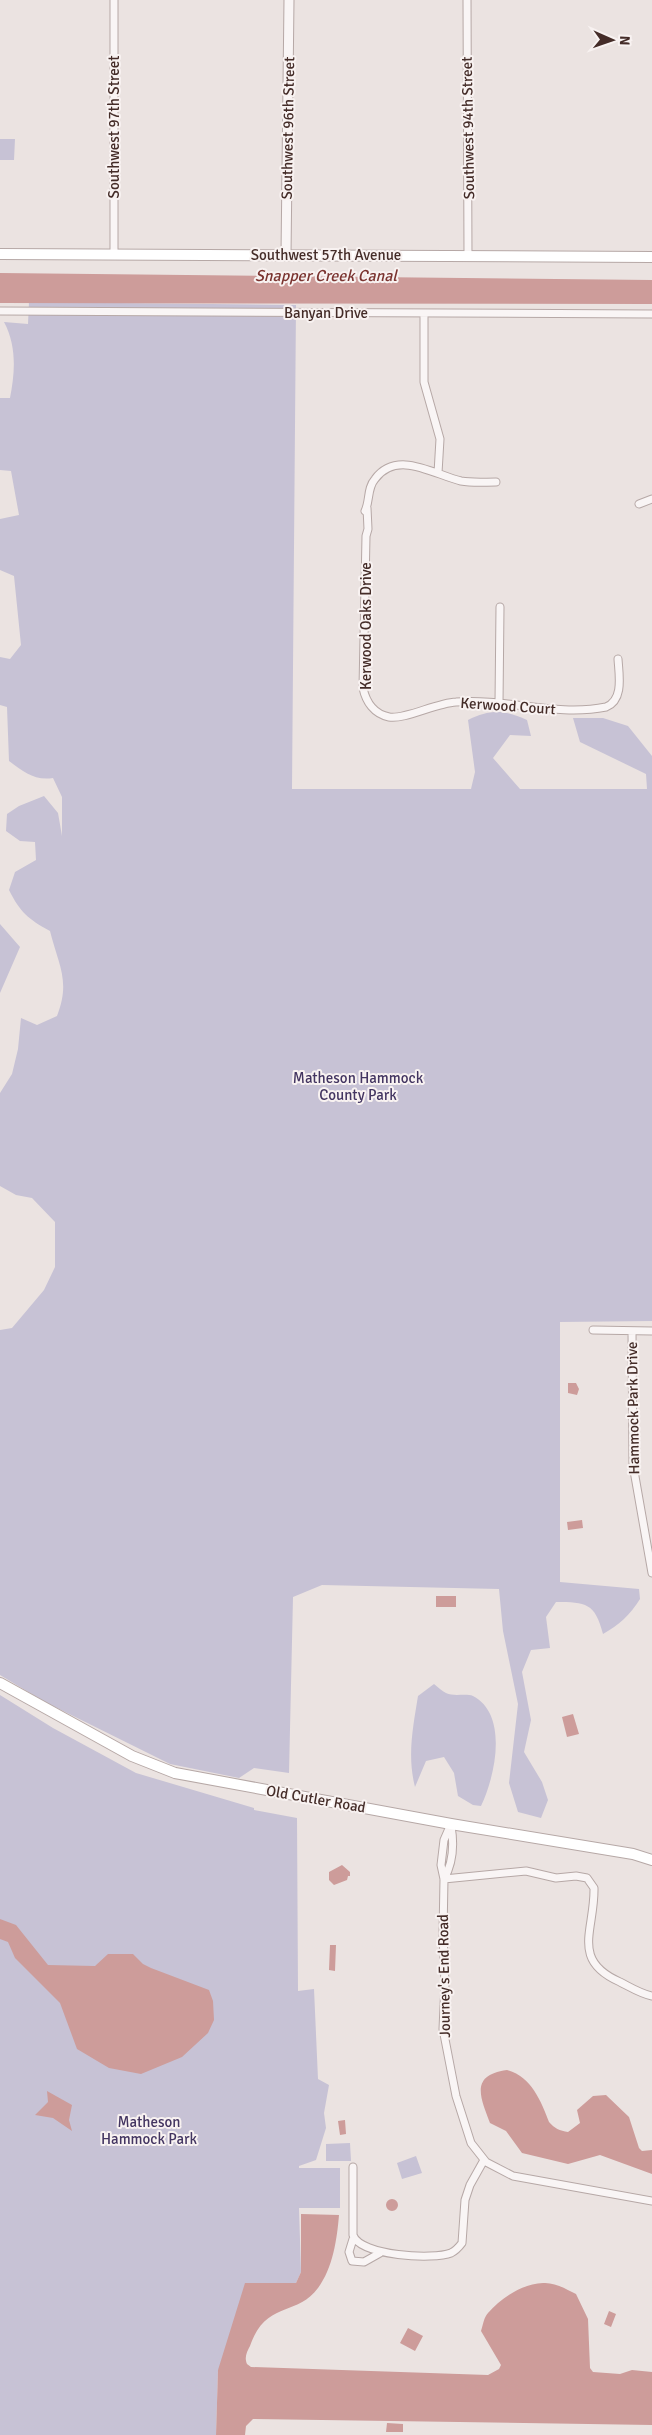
<svg xmlns="http://www.w3.org/2000/svg" width="652" height="2435" viewBox="0 0 652 2435" font-family="Signika,sans-serif">
	<rect width="100%" height="100%" fill="#ebe3e1"/>
	<path fill="#c7c2d5" d="M 0,139 L 15,139 L 14,160 L 0,160 Z
		M 29,302 L 296,305 L 292,789 L 471,789 L 475,772 L 468,720 C 490,709 506,710 527,720 L 531,736 L 510,735 L 493,758 L 520,789 L 647,789 L 646,774 L 580,742 L 573,718 L 603,718 L 628,726 L 652,756 L 652,1321 L 560,1322 L 560,1582 L 639,1589 L 640,1599 C 630,1615 619,1625 603,1634 C 595,1603 586,1602 556,1602 L 546,1617 L 550,1648 L 531,1650 L 522,1672 L 531,1720 L 524,1752 L 542,1782 L 548,1800 L 541,1818 L 518,1812 L 509,1783 L 518,1704 L 503,1631 L 499,1589 L 322,1585 L 293,1597 L 289,1773 L 254,1768 L 239,1778 L 170,1764 L 45,1702 L 0,1675 L 0,1330 L 12,1328 L 44,1290 L 55,1267 L 55,1222 L 32,1198 L 16,1195 L 0,1186 L 0,1093 L 12,1074 L 18,1049 L 21,1018 L 37,1025 L 57,1016 C 71,981 58,964 50,931 C 28,919 20,912 9,890 L 15,872 L 36,860 L 35,842 L 20,841 L 6,831 L 7,814 L 19,806 L 44,796 L 58,813 L 62,836 L 62,797 L 53,778 C 34,781 23,771 9,761 L 7,707 L 0,705 L 0,657 L 10,659 L 21,645 L 14,576 L 0,570 L 0,519 L 19,515 L 11,471 L 0,470 L 0,398 L 10,398 C 15,373 17,346 4,322 L 28,324 Z
		M 0,924 L 20,947 L 0,993 Z
		M 434,1684 C 438,1687 442,1691 446,1693 C 454,1697 466,1693 473,1696 C 509,1715 495,1777 481,1806 L 473,1805 L 458,1796 L 454,1773 L 444,1757 L 426,1761 L 415,1787 C 407,1756 413,1727 418,1696 Z
		M 0,1695 L 53,1728 L 136,1773 L 254,1808 L 254,1810 L 297,1818 L 298,1991 L 314,1989 L 318,2079 L 329,2085 L 324,2113 L 326,2128 L 316,2160 L 299,2166 L 299,2168 L 340,2168 L 340,2208 L 299,2208 L 301,2272 L 296,2283 L 218,2370 L 216,2435 L 0,2435 Z
		M 350,2143 L 351,2161 L 326,2161 L 326,2144 Z
		M 416,2156 L 422,2173 L 402,2179 L 397,2163 Z"/>
	<path fill="#cd9c9a" d="M 0,273 L 652,280 L 652,304 L 0,303 Z
		M 568,1383 L 576,1383 L 579,1389 L 577,1395 L 568,1393 Z
		M 582,1520 L 583,1528 L 568,1530 L 567,1522 Z
		M 436,1596 L 456,1596 L 456,1607 L 436,1607 Z
		M 573,1714 L 579,1734 L 567,1737 L 562,1717 Z
		M 342,1865 L 350,1872 L 350,1876 L 348,1876 L 347,1880 L 334,1885 L 329,1880 L 329,1872 Z
		M 0,1919 L 16,1925 L 48,1965 L 95,1966 L 108,1954 L 133,1954 L 143,1964 L 151,1968 L 209,1990 L 213,2001 L 214,2020 L 208,2033 L 182,2057 L 141,2074 L 109,2068 L 77,2049 L 60,2003 L 15,1958 L 8,1942 L 0,1939 Z
		M 330,1945 L 336,1945 L 335,1971 L 329,1970 Z
		M 507,2070 C 531,2076 541,2101 549,2122 C 554,2128 560,2131 568,2132 L 580,2123 L 577,2110 L 593,2096 L 606,2095 L 629,2117 L 639,2148 L 642,2151 L 652,2150 L 652,2174 L 600,2155 L 568,2164 L 522,2153 L 506,2131 L 490,2123 C 480,2097 470,2075 507,2070 Z
		M 47,2091 L 72,2105 L 69,2120 L 72,2131 L 53,2118 L 35,2115 L 48,2102 Z
		M 345,2120 L 346,2134 L 340,2135 L 338,2121 Z
		M386 2205a6 6 0 1 1 12 0a6 6 0 1 1-12 0Z
		M 301,2214 L 339,2215 C 337,2239 333,2268 318,2288 C 297,2317 266,2300 250,2346 C 247,2352 244,2357 247,2364 L 251,2367 L 488,2375 L 499,2369 L 501,2365 L 481,2331 C 483,2325 484,2317 488,2313 C 501,2298 522,2284 543,2283 C 554,2282 566,2289 576,2294 L 588,2319 L 590,2368 L 593,2372 L 620,2374 L 632,2370 L 652,2372 L 652,2425 L 253,2419 L 246,2426 L 245,2435 L 216,2435 L 218,2370 L 245,2283 L 296,2283 L 301,2272 Z
		M 609,2311 L 616,2314 L 611,2327 L 604,2324 Z
		M 408,2328 L 423,2336 L 415,2351 L 400,2343 Z
		M 387,2423 L 403,2424 L 403,2432 L 386,2432 Z"/>
	<g fill="none" stroke-linecap="round" stroke-linejoin="round">
		<g stroke="#b6a8a6" stroke-width="9">
			<path id="minor" d="M 467,0 L 468,255
				M 114,254 L 114,0
				M 0,311 L 652,314
				M 424,313 L 424,382 L 440,439 L 438,473
				M 639,504 L 652,499
				M 367,508 L 368,529 L 366,536 L 363,688 C 366,702 374,714 389,717 C 404,720 436,703 456,702 C 506,698 556,717 606,707 C 624,700 619,675 618,659
				M 365,511 C 370,501 367,488 375,479 C 397,449 435,475 461,481 C 472,483 484,482 496,482
				M 499,703 L 500,607
				M 593,1330 L 652,1331
				M 632,1331 L 633,1465 L 652,1573
				M 451,1824 L 444,1840 L 441,1865 L 444,1879 L 443,1934 L 445,1984 L 443,2029 L 456,2096 L 471,2143 L 486,2162 L 513,2176 L 652,2201
				M 444,1879 L 526,1871 L 556,1878 L 576,1876 L 587,1878 L 594,1888 C 595,1930 570,1960 620,1982 C 630,1987 641,1994 652,1996
				M 444,1879 C 453,1863 454,1843 451,1826
				M 353,2167 L 353,2235 C 360,2256 434,2260 451,2253 C 455,2251 459,2247 462,2243 L 465,2200 L 470,2185 L 484,2160
				M 353,2239 L 349,2252 L 352,2261 L 364,2262 L 380,2253"/>
		</g>
		<g stroke="#b6a8a6" stroke-width="11">
			<path id="tertiary" d="M 286,255 L 289,0"/>
		</g>
		<g stroke="#b6a8a6" stroke-width="12">
			<path id="secondary" d="M 0,254 L 652,257
				M 0,1683 L 132,1756 L 175,1773 L 451,1824 L 633,1854 L 652,1860"/>
		</g>
		<use href="#minor" stroke="#f9f5f5" stroke-width="7"/>
		<use href="#tertiary" stroke="#f9f5f5" stroke-width="9"/>
		<use href="#secondary" stroke="#fff" stroke-width="10"/>
	</g>
	<g text-anchor="middle" stroke-width="4" stroke-linejoin="round" paint-order="stroke">
		<g font-size="15" fill="#442c28" stroke="#f8f2f1">
			<text transform="translate(114 127) rotate(-90)" y="5">Southwest 97th Street</text>
			<text transform="translate(288 128) rotate(-89)" y="5">Southwest 96th Street</text>
			<text transform="translate(468 128) rotate(-91)" y="5">Southwest 94th Street</text>
			<text x="326" y="260">Southwest 57th Avenue</text>
			<text x="326" y="318">Banyan Drive</text>
			<text transform="translate(366 626) rotate(-90)" y="5">Kerwood Oaks Drive</text>
			<text transform="translate(508 706) rotate(4)" y="5">Kerwood Court</text>
			<text transform="translate(633 1408) rotate(-91)" y="5">Hammock Park Drive</text>
			<text transform="translate(316 1799) rotate(10)" y="5">Old Cutler Road</text>
			<text transform="translate(444 1976) rotate(-91)" y="5">Journey's End Road</text>
		</g>
		<g font-size="15" fill="#433561" stroke="#f8f2f1">
			<text x="358" y="1083">Matheson Hammock<tspan x="358" dy="17">County Park</tspan></text>
			<text x="149" y="2127">Matheson<tspan x="149" dy="17">Hammock Park</tspan></text>
		</g>
		<g font-size="16" font-style="italic" fill="#7b3430" stroke="#f8f2f1">
			<text x="326" y="281">Snapper Creek Canal</text>
		</g>
	</g>
	<g transform="translate(612 40) rotate(92)" stroke="#f8f2f1" stroke-width="4" paint-order="stroke">
	<path d="M0-4L9 19L0 12L-9 19Z" fill="#442c28"/>
	<text y="-8" font-size="14" font-weight="bold" text-anchor="middle" fill="#442c28">N</text>
	</g>
</svg>
